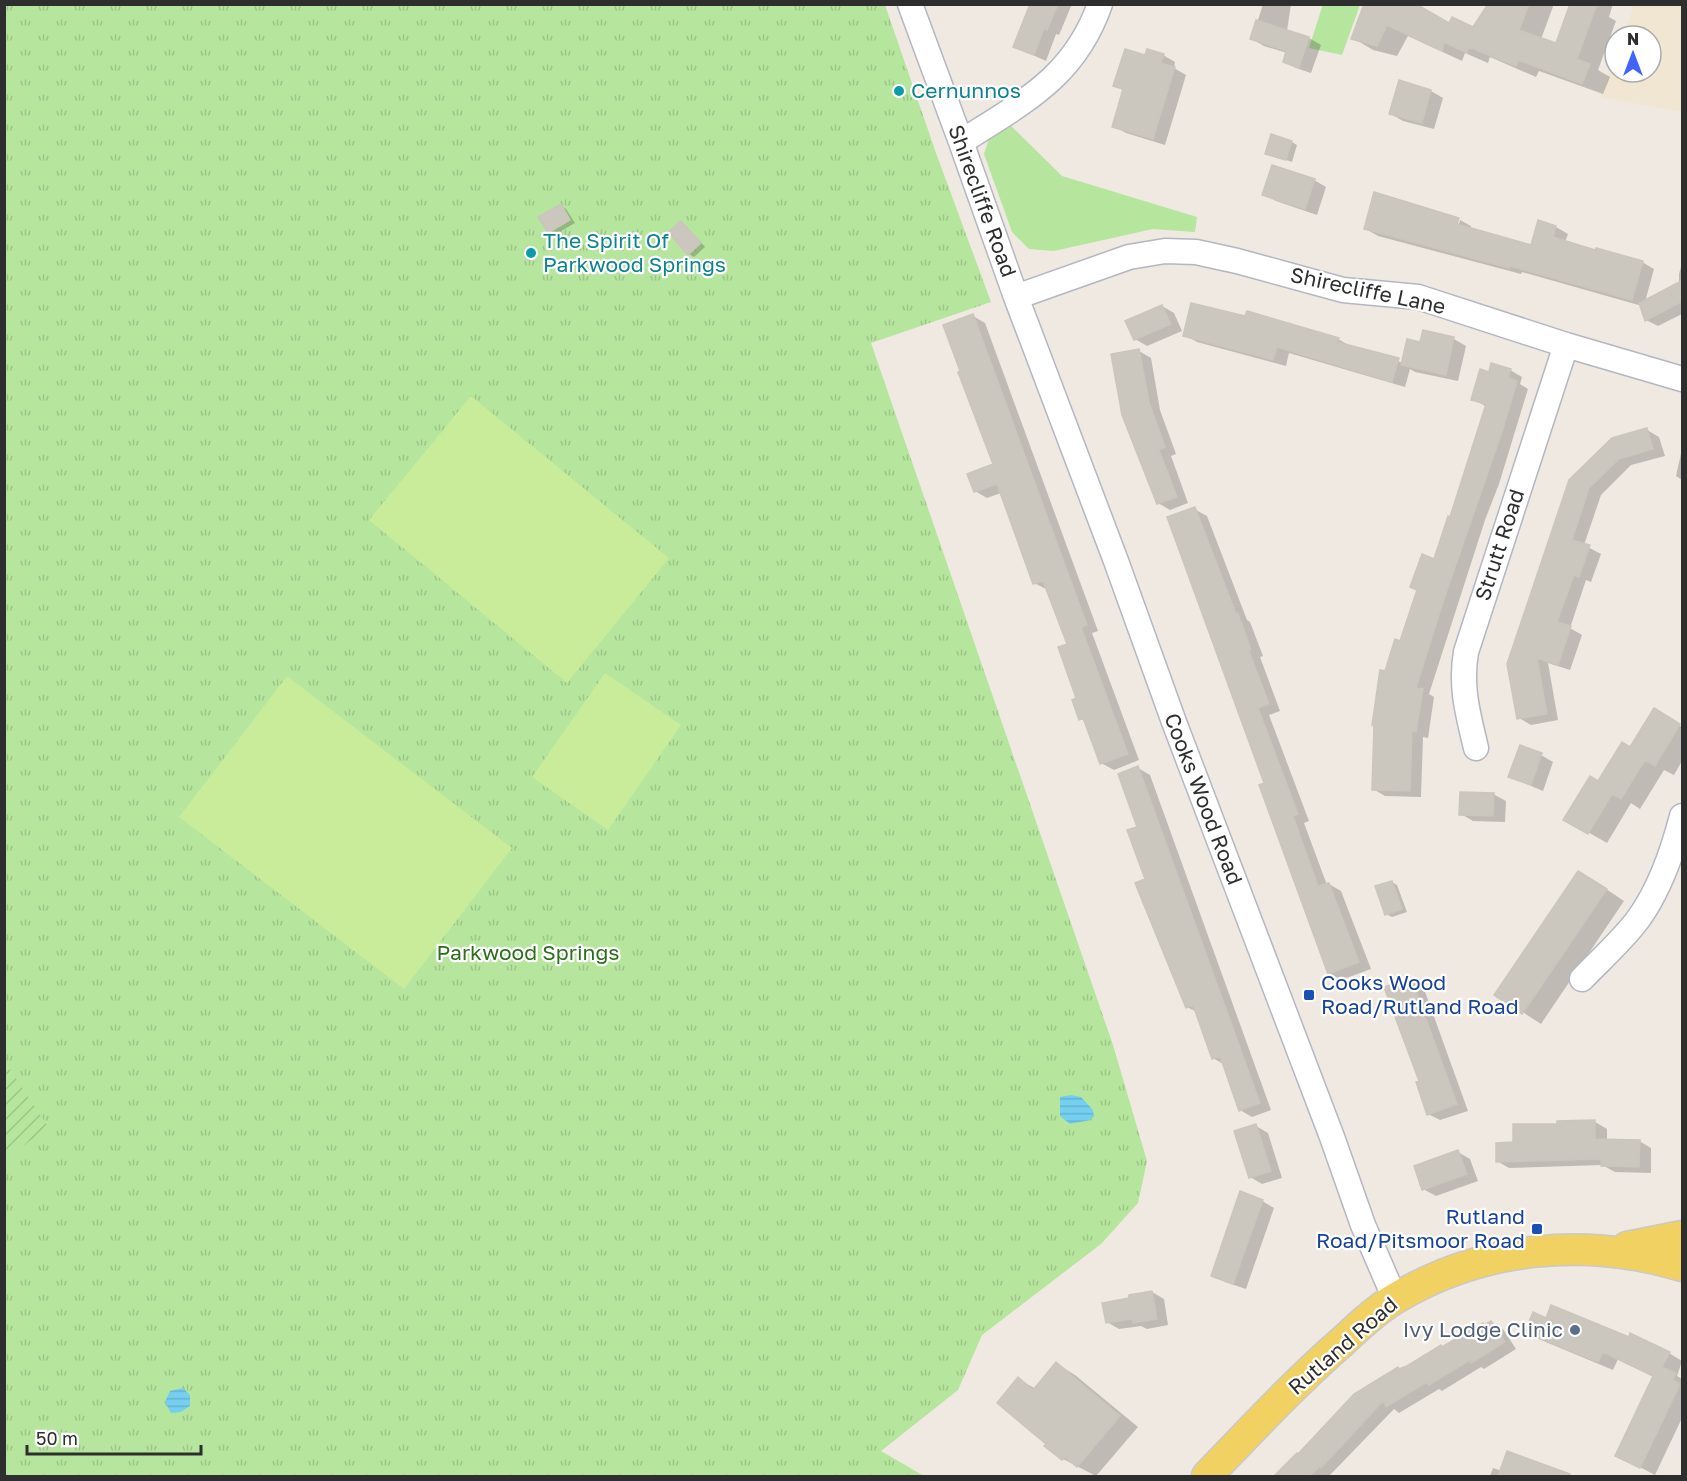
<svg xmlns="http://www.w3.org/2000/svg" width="1687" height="1481" viewBox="0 0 1687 1481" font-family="'Golos Text',sans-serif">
	<defs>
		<pattern id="park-tufts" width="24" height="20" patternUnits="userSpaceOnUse" patternTransform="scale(1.5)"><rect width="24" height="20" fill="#b6e59e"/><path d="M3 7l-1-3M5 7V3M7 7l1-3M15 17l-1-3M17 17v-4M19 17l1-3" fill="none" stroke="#9dc588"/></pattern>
		<pattern id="garden-furrows" width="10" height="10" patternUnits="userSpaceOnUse" patternTransform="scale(1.5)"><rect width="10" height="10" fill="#b6e59e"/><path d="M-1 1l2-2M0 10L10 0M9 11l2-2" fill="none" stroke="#9dc588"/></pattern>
		<pattern id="water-rules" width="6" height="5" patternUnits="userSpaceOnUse" patternTransform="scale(1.5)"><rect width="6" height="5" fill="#75cff0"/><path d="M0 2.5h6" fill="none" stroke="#66b2ce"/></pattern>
	</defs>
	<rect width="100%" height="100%" fill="#efe9e1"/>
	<path fill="#f0e6d1" d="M 1634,5 L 1682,5 L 1682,112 L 1601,97 L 1615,58 L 1615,72 L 1651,72 L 1651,36 L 1623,36 Z"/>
	<path fill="#b6e59e" d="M 1323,4 L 1360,5 L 1342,55 L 1309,48 Z
		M 1009,124 L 1062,176 L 1197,217 L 1195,232 L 1153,229 L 1054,251 L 1029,249 L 1012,232 L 984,154 L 990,136 Z"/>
	<path fill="url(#park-tufts)" d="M 5,5 L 885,5 L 936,153 L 991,302 L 871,343 L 1113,1045 L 1147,1161 L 1138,1203 L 1101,1244 L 982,1335 L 958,1390 L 881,1451 L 924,1476 L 5,1476 Z"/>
	<path fill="url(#garden-furrows)" d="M 5,1062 L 49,1128 L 5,1158 L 4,1158 Z"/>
	<path fill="#c9ec9a" d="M 471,396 L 669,558 L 567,683 L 369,520 Z
		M 605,673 L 681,725 L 608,830 L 532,777 Z
		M 287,676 L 512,848 L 404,989 L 179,817 Z"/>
	<path fill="url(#water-rules)" d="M 1071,1095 L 1081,1097 L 1093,1110 L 1094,1116 L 1090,1120 L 1070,1124 L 1060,1116 L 1060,1097 Z
		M 183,1388 L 190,1395 L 190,1406 L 181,1412 L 171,1413 L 165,1402 L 170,1391 Z"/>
	<path fill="#0003" d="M 1032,4 L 1072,4 L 1059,35 L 1056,34 L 1046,61 L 1015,47 Z
		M 1263,4 L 1291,4 L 1287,31 L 1309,38 L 1321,45 L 1311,73 L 1296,68 L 1284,62 L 1287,53 L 1264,46 L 1252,39 Z
		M 1365,4 L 1474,29 L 1490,4 L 1554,4 L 1541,39 L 1557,45 L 1571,4 L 1613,4 L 1609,17 L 1616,21 L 1598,70 L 1610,77 L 1603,94 L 1539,71 L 1536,77 L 1490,57 L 1488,63 L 1465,53 L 1462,61 L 1408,36 L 1397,56 L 1373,50 L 1353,38 Z
		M 1163,55 L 1175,62 L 1174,68 L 1186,75 L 1165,145 L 1126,133 L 1114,126 L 1124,91 L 1115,85 L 1146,57 Z
		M 1400,82 L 1431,91 L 1443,98 L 1434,129 L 1403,121 L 1391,114 Z
		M 1292,142 L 1297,145 L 1292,162 L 1266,153 Z
		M 1314,180 L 1326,187 L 1317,215 L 1276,201 L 1264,194 Z
		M 561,206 L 566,209 L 575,223 L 554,235 L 549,232 Z
		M 1459,219 L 1454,231 L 1457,232 L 1460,220 L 1471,226 L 1470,229 L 1532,247 L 1539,222 L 1556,227 L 1568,234 L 1565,242 L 1596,252 L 1642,262 L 1654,269 L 1645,302 L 1679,284 L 1679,274 L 1682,263 L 1682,314 L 1658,326 L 1646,320 L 1642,306 L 1522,272 L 1521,274 L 1378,236 L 1366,229 Z
		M 681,223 L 686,226 L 705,247 L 694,257 L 689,254 Z
		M 1162,306 L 1174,313 L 1182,331 L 1147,346 L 1135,339 Z
		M 973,316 L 985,323 L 1098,631 L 1092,633 L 1139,760 L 1114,770 L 1101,763 L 1086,722 L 1081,719 L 1069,645 L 1048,590 L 1034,583 L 1001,493 L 987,498 L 975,491 L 995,465 L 962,372 Z
		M 1185,335 L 1338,339 L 1350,346 L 1403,363 L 1422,344 L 1454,339 L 1466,346 L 1458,381 L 1415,372 L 1410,369 L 1405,387 L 1289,353 L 1286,366 L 1197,342 Z
		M 1139,351 L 1151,358 L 1160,410 L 1176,454 L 1171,456 L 1188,503 L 1170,510 L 1158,503 Z
		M 1510,370 L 1522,377 L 1520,384 L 1528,389 L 1499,484 L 1485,520 L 1429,694 L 1434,697 L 1428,738 L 1423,737 L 1421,797 L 1385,796 L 1373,789 L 1386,673 L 1401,643 L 1435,560 L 1487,407 L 1473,399 L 1490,374 Z
		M 1647,430 L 1659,437 L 1665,456 L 1631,465 L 1601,495 L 1584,545 L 1601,554 L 1591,582 L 1586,580 L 1570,628 L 1582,635 L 1570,670 L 1548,663 L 1558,720 L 1531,725 L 1519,718 L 1571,480 Z
		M 1682,449 L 1682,480 L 1676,476 Z
		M 1194,509 L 1207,516 L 1247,620 L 1250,622 L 1263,656 L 1260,657 L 1280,711 L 1269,715 L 1309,821 L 1304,823 L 1327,885 L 1329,884 L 1341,891 L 1371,969 L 1341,980 L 1329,973 L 1266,784 Z
		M 1654,710 L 1682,727 L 1682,761 L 1674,775 L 1664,770 L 1640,809 L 1631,803 L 1607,843 L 1565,819 L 1631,749 Z
		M 1541,755 L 1553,762 L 1543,791 L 1510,777 Z
		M 1138,768 L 1150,775 L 1271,1110 L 1252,1117 L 1240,1110 L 1225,1065 L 1213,1058 L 1197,1012 L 1187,1007 L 1147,880 L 1139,828 Z
		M 1493,794 L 1506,801 L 1505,822 L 1473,821 L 1461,814 Z
		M 1392,882 L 1397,885 L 1407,912 L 1392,917 L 1386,914 Z
		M 1597,883 L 1624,901 L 1541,1024 L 1496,995 Z
		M 1411,979 L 1423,986 L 1468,1111 L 1440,1120 L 1428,1114 L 1421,1082 Z
		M 1595,1122 L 1607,1129 L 1607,1141 L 1639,1141 L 1651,1148 L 1651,1173 L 1615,1172 L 1602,1165 L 1509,1168 L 1497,1161 L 1559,1126 Z
		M 1256,1126 L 1268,1133 L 1282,1178 L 1262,1184 L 1250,1177 Z
		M 1458,1152 L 1470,1159 L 1478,1181 L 1436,1196 L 1423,1189 Z
		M 1262,1201 L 1274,1208 L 1246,1289 L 1225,1282 L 1213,1275 Z
		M 1152,1292 L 1164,1299 L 1168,1325 L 1147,1329 L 1141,1326 L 1119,1329 L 1107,1322 L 1131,1299 Z
		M 1546,1320 L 1669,1353 L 1682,1361 L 1677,1376 L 1682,1379 L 1682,1418 L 1655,1475 L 1632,1463 L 1655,1376 L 1618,1359 L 1613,1370 L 1541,1340 L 1527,1332 Z
		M 1491,1322 L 1503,1329 L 1516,1349 L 1484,1369 L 1481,1367 L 1442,1391 L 1439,1389 L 1399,1413 L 1394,1409 L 1329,1476 L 1276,1476 L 1355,1395 Z
		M 1057,1364 L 1075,1375 L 1138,1427 L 1096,1476 L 1063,1459 L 1046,1445 L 1048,1444 L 1018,1379 L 1036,1389 Z
		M 1493,1468 L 1502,1471 L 1572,1476 L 1490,1476 Z"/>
	<path fill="#cbc7bf" stroke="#cbc5ba" stroke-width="1.5" d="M 1030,4 L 1058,4 L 1047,30 L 1044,28 L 1034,55 L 1013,47 Z
		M 1364,4 L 1416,4 L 1449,23 L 1452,17 L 1473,27 L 1488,4 L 1529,4 L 1519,30 L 1556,43 L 1570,4 L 1597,4 L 1577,59 L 1590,64 L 1582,84 L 1518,60 L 1516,66 L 1469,47 L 1467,53 L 1444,42 L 1442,51 L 1387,25 L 1377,46 L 1351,39 Z
		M 1256,20 L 1309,37 L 1299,68 L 1283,62 L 1286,51 L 1250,39 Z
		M 1125,49 L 1145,55 L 1147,49 L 1164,54 L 1161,63 L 1175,67 L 1153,139 L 1112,127 L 1123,89 L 1113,86 Z
		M 1399,80 L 1431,90 L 1422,123 L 1389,114 Z
		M 1271,134 L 1292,141 L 1286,160 L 1265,154 Z
		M 1272,165 L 1315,179 L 1305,209 L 1262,195 Z
		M 1374,192 L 1459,218 L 1457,224 L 1531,245 L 1538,220 L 1556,226 L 1553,237 L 1595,250 L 1596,248 L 1643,261 L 1632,300 L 1510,266 L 1509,268 L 1364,229 Z
		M 561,204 L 570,220 L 548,233 L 538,217 Z
		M 681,221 L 701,243 L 688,255 L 668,232 Z
		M 1683,280 L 1683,301 L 1645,321 L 1639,303 Z
		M 1191,303 L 1245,316 L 1247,311 L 1339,338 L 1337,342 L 1399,358 L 1392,382 L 1277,347 L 1273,360 L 1183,336 Z
		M 1162,305 L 1171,324 L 1134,340 L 1125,321 Z
		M 973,314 L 1087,625 L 1081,627 L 1128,754 L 1100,764 L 1083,718 L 1079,720 L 1072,700 L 1076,698 L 1058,647 L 1067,644 L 1043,581 L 1033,584 L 997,484 L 974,492 L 967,474 L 993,464 L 958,372 L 960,371 L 943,325 Z
		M 1423,330 L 1454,337 L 1446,375 L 1401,365 L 1407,339 L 1420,342 Z
		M 1139,349 L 1149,402 L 1165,447 L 1159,450 L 1177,497 L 1157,504 L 1122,415 L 1111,354 Z
		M 1491,363 L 1511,369 L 1508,378 L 1517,381 L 1503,429 L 1444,599 L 1416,688 L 1423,689 L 1416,732 L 1412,731 L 1410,791 L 1372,790 L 1374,726 L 1372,725 L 1380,670 L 1385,671 L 1395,639 L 1400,641 L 1417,590 L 1410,587 L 1422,554 L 1434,559 L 1448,516 L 1450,517 L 1486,404 L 1471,400 L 1480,369 L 1489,372 Z
		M 1647,428 L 1653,449 L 1619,459 L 1589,488 L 1572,540 L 1590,545 L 1579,577 L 1574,575 L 1557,622 L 1571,626 L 1558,665 L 1537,658 L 1547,714 L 1517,719 L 1507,664 L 1569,480 L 1612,438 Z
		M 1195,507 L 1236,614 L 1238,613 L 1251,650 L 1249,651 L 1269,704 L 1258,708 L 1298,814 L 1293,816 L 1318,886 L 1329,883 L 1359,962 L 1328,974 L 1259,785 L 1264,783 L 1167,517 Z
		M 1654,708 L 1680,724 L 1655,766 L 1645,760 L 1621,799 L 1612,794 L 1588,834 L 1563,820 L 1590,776 L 1598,781 L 1622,742 L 1630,747 Z
		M 1520,745 L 1542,753 L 1531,785 L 1508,777 Z
		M 1138,766 L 1260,1103 L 1239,1111 L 1220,1056 L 1212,1059 L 1193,1005 L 1186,1008 L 1135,883 L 1145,879 L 1127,830 L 1137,827 L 1118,774 Z
		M 1460,792 L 1494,793 L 1493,816 L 1459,815 Z
		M 1578,871 L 1607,889 L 1522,1014 L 1494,995 Z
		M 1392,881 L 1402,909 L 1385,915 L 1375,886 Z
		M 1411,978 L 1457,1104 L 1427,1115 L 1416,1082 L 1419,1081 L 1384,987 Z
		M 1595,1120 L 1595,1139 L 1640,1140 L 1639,1167 L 1601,1166 L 1601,1159 L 1496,1162 L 1496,1143 L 1513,1142 L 1513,1124 L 1557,1124 L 1557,1121 Z
		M 1256,1124 L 1271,1171 L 1249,1178 L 1234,1131 Z
		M 1458,1150 L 1467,1174 L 1422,1190 L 1414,1166 Z
		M 1240,1191 L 1263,1200 L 1233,1284 L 1211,1276 Z
		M 1152,1291 L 1157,1319 L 1133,1323 L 1132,1319 L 1106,1323 L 1102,1303 L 1129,1298 L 1129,1295 Z
		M 1551,1305 L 1629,1337 L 1630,1333 L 1670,1352 L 1662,1367 L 1676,1373 L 1673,1380 L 1680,1384 L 1640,1468 L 1615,1456 L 1653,1376 L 1603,1352 L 1598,1362 L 1525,1332 L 1533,1312 L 1546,1318 Z
		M 1491,1321 L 1505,1342 L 1471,1363 L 1470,1360 L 1429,1385 L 1427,1382 L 1386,1407 L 1383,1401 L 1321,1468 L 1320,1466 L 1310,1476 L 1274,1476 L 1297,1453 L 1298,1454 L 1354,1394 L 1398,1367 L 1399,1369 L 1407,1366 L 1441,1345 L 1442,1347 L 1483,1323 L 1484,1325 Z
		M 1056,1362 L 1120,1416 L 1077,1467 L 1065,1457 L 1062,1460 L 1044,1446 L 1046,1444 L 997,1403 L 1018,1377 L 1033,1390 Z
		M 1507,1451 L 1570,1474 L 1570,1476 L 1498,1476 Z"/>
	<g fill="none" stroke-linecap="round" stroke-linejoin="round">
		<g stroke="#b4b7c1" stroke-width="27">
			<path id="minor" d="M 910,4 L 961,142 L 1016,297 L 1116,561 L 1174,722 L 1332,1137 L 1363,1225 L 1395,1299
				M 961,142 C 1023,102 1074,78 1100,4
				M 1016,297 L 1129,257 L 1165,251 L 1196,252 L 1237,261 L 1343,290 L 1418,297 L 1566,345 L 1682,379
				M 1476,748 C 1468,714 1460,687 1466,652 L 1566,345
				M 1582,979 C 1600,960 1624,939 1639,918 C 1661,887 1673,851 1682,816"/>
		</g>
		<g stroke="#c9c9c9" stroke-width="33">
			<path id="major" d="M 1627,1247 L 1682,1236
				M 1207,1476 C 1251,1430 1295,1383 1343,1341 C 1359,1326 1377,1309 1396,1298 C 1483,1246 1586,1237 1682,1266"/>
		</g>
		<use href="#minor" stroke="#fff" stroke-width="24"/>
		<use href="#major" stroke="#f2d163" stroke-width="30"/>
	</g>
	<g fill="#0f9aa8" stroke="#fff" stroke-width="2">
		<circle cx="899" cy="91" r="6"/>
		<circle cx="531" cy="253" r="6"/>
	</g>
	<g fill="#1a4fb4" stroke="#fff" stroke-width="2">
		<rect x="1303" y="989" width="12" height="12" rx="3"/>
		<rect x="1531" y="1223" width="12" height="12" rx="3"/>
	</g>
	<circle fill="#5c6f8a" stroke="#fff" stroke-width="2" cx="1575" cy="1330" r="6"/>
	<g text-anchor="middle" stroke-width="4.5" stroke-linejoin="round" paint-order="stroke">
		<g font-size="21" fill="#0d838f" stroke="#fff" text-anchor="start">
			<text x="911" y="98">Cernunnos</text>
			<text x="543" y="248">The Spirit Of<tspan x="543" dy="24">Parkwood Springs</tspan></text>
		</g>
		<g font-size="21" fill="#2e2e2e" stroke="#fff">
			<text transform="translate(982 201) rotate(70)" y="7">Shirecliffe Road</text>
			<text transform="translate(1368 291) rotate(12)" y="7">Shirecliffe Lane</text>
			<text transform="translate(1500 545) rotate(-72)" y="7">Strutt Road</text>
			<text transform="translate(1203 799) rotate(69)" y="7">Cooks Wood Road</text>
			<text transform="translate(1343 1346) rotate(-41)" y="7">Rutland Road</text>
		</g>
		<g font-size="21" fill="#2c6e1b" stroke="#fff">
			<text x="528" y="960">Parkwood Springs</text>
		</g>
		<g font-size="21" fill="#164399" stroke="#fff" text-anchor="start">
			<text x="1321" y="990">Cooks Wood<tspan x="1321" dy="24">Road/Rutland Road</tspan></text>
			<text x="1525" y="1224" text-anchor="end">Rutland<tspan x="1525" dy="24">Road/Pitsmoor Road</tspan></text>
		</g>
		<g font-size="21" fill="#4e5e75" stroke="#fff" text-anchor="end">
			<text x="1563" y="1337">Ivy Lodge Clinic</text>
		</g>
	</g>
	<rect width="1687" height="1481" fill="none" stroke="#2e2e2e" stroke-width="12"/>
	<g transform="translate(1633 54)"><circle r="28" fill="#ffffff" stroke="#ababab" stroke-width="1.5"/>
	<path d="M0-4.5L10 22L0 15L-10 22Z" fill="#4264fb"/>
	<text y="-9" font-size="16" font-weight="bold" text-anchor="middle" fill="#2e2e2e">N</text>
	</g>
	<path d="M27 1445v9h174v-9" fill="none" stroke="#2e2e2e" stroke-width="3"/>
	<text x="36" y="1445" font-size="18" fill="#2e2e2e" stroke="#ffffff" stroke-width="4.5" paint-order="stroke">50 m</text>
</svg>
